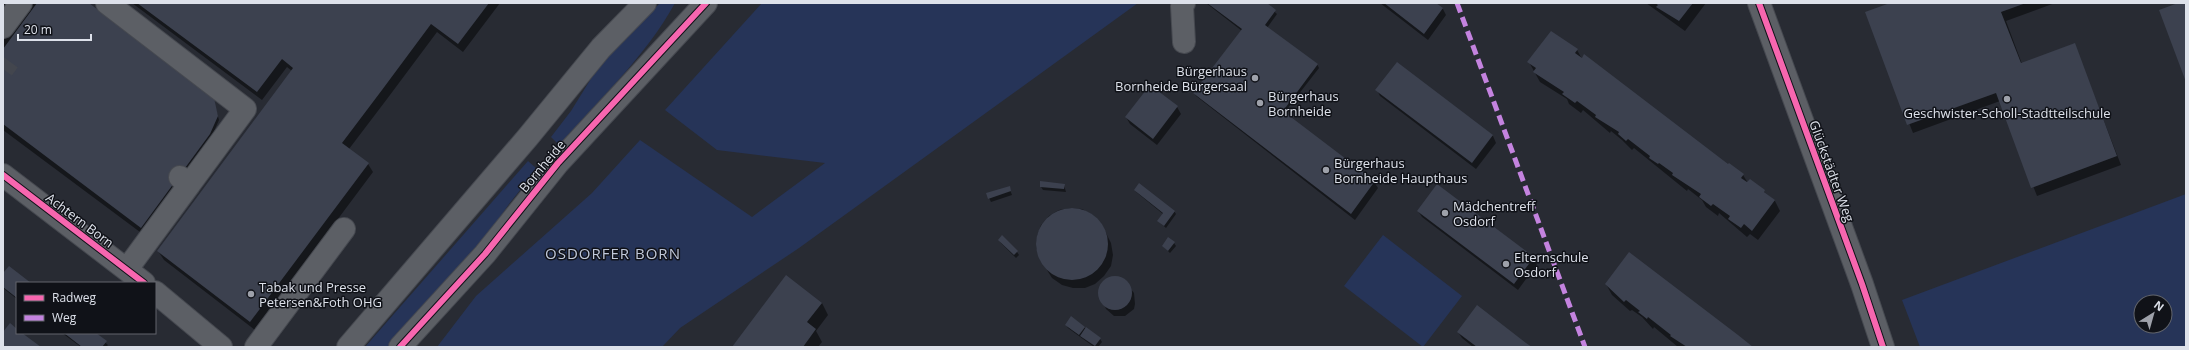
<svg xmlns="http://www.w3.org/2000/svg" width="2189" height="350" viewBox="0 0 2189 350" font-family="'Open Sans',sans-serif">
	<rect width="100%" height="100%" fill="#282b33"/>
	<path fill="#263458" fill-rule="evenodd" d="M 660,3 L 675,3 C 646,56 599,100 559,145 L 551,137 L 571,111 L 592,77 L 613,51 Z
		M 762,3 L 1138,3 L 799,248 L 680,328 L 662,347 L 437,347 L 476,296 L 592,193 L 640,140 L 752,217 L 825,163 L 717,150 L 665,110 Z
		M 528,161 L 537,169 L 509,204 L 478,249 L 390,347 L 365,347 Z
		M 2186,194 L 2186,347 L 1920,347 L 1902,300 ZM 2141,302 L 2165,302 L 2165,326 L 2141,326 Z
		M 1383,235 L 1462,296 L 1423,347 L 1344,286 Z"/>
	<path fill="#0007" d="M 3,3 L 88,3 L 213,99 L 219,120 L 211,138 L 148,238 L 3,130 Z
		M 132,3 L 500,3 L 463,52 L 437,32 L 387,99 L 349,149 L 368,164 L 373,172 L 255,330 L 164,260 L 158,251 L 292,71 L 287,67 L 262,100 Z
		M 1206,3 L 1265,3 L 1277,14 L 1267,28 L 1317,64 L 1319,68 L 1284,113 L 1374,182 L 1378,188 L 1355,220 L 1196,96 L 1194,93 L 1242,31 Z
		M 1380,3 L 1435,3 L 1443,9 L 1446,15 L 1428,40 Z
		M 1646,3 L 1706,3 L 1685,31 Z
		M 1893,3 L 2055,3 L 2006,21 L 2022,64 L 2074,44 L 2121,165 L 2037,196 L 2000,101 L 1913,133 L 1866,13 Z
		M 1551,32 L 1577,50 L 1582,59 L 1728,165 L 1743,175 L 1748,183 L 1750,180 L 1775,201 L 1780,211 L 1758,240 L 1750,234 L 1747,237 L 1719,213 L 1718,216 L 1706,207 L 1702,200 L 1688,189 L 1687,191 L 1634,148 L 1632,150 L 1622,140 L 1611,131 L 1610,133 L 1583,110 L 1581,113 L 1569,104 L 1567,99 L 1540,82 L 1529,62 Z
		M 1397,63 L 1493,136 L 1496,143 L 1476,169 L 1380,96 L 1377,90 Z
		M 1150,86 L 1177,107 L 1181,114 L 1157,145 L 1130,124 L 1126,117 Z
		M 1064,185 L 1066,192 L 1043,190 L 1041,187 Z
		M 1437,185 L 1534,258 L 1537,264 L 1518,290 L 1422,217 L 1418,211 Z
		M 1009,187 L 1012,195 L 991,202 L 989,198 Z
		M 1135,191 L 1174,211 L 1176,214 L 1166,228 L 1158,221 L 1163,214 Z
		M 1070,208 L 1082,209 L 1093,215 L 1101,223 L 1111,243 L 1113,255 L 1111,266 L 1104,276 L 1095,284 L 1085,288 L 1073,288 L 1062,285 L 1052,278 L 1040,259 L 1036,248 L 1037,236 L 1041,225 L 1049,216 L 1059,210 Z
		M 1002,236 L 1017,252 L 1019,255 L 1016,258 L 1001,243 L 999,240 Z
		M 1174,243 L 1176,246 L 1170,253 L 1163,246 Z
		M 3,275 L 29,283 L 17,283 L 17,299 L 3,288 Z
		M 1118,277 L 1122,278 L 1134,293 L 1135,304 L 1134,309 L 1125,316 L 1114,316 L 1106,309 L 1099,292 L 1100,287 L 1107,279 Z
		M 1606,284 L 1752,347 L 1678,347 L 1654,327 L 1653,329 L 1642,317 L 1632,310 L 1630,311 L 1612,295 Z
		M 822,303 L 828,315 L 816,331 L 822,342 L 818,347 L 733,347 Z
		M 1071,318 L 1100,339 L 1102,342 L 1098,347 L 1094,347 L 1068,328 L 1066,325 Z
		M 1458,332 L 1531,347 L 1473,347 L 1462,338 Z
		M 62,333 L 95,333 L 108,345 L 106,347 L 81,347 Z"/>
	<path fill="#3c414f" d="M 37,3 L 89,3 L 214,98 L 218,116 L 210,134 L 141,228 L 3,124 L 3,49 Z
		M 137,3 L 489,3 L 458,44 L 431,24 L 382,90 L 342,143 L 369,163 L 250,322 L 157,251 L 293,68 L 282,59 L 257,92 Z
		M 1207,3 L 1267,3 L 1276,10 L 1265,25 L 1318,64 L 1283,111 L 1375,181 L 1351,214 L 1193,93 L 1242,29 Z
		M 1384,3 L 1436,3 L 1443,8 L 1424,34 Z
		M 1655,3 L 1693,3 L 1679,21 L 1656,7 L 1658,5 Z
		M 1890,3 L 2026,3 L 2001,12 L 2021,63 L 2075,43 L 2117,156 L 2031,188 L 1996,93 L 1907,125 L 1865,12 Z
		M 2178,3 L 2186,3 L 2186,82 L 2159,10 Z
		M 1551,31 L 1578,49 L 1575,53 L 1582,58 L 1584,54 L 1728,164 L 1729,163 L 1744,174 L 1741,178 L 1747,182 L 1750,179 L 1765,190 L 1764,192 L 1775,200 L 1752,231 L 1744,224 L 1741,228 L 1728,219 L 1730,216 L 1713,204 L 1711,206 L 1699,197 L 1701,194 L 1672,175 L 1673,173 L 1659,163 L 1658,164 L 1649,158 L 1650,156 L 1628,139 L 1626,141 L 1618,134 L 1619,132 L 1595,117 L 1596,115 L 1577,101 L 1575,103 L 1562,94 L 1564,92 L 1533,72 L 1536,68 L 1527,62 Z
		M 1397,62 L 1493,135 L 1472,163 L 1375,90 Z
		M 1150,85 L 1178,106 L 1153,139 L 1125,117 Z
		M 1040,181 L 1065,184 L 1064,189 L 1040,187 Z
		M 1139,183 L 1175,211 L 1164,226 L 1157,221 L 1163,213 L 1134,190 Z
		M 1437,184 L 1534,257 L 1514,284 L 1417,211 Z
		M 1010,186 L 1011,191 L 988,199 L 986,193 Z
		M1036 244a36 36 0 1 1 72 0a36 36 0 1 1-72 0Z
		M 1002,235 L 1018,251 L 1014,255 L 998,240 Z
		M 1168,237 L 1175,242 L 1168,251 L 1162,246 Z
		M 1629,252 L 1738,335 L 1753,347 L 1687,347 L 1670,336 L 1671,335 L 1648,317 L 1647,319 L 1638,312 L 1640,311 L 1626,300 L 1624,302 L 1605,284 Z
		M 9,266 L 31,283 L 17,283 L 17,298 L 3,287 L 3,273 Z
		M 786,275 L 822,303 L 807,322 L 816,329 L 803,347 L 732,347 Z
		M1098 293a17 17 0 1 1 34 0a17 17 0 1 1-34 0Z
		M 1477,305 L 1526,343 L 1532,347 L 1477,347 L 1457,332 Z
		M 1071,316 L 1085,327 L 1079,335 L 1065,325 Z
		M 10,323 L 17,329 L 17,333 L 22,333 L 41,347 L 6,347 L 3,345 L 3,332 Z
		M 1086,327 L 1101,338 L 1095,346 L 1080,336 Z
		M 64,333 L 96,333 L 107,341 L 102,347 L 82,347 Z"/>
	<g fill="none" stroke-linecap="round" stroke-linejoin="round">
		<path stroke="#43464e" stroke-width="22" stroke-dasharray="22 11" stroke-linecap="butt" d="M 3,69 L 9,61"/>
		<g stroke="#464950" stroke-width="24">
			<path id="minor" d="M 107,3 L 245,109 L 189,185
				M 1184,3 L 1182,6 L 1184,42
				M 1759,3 L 1862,284 L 1883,347
				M 3,27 L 21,3
				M 3,175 L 144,283
				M 127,269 L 189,185 L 180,177
				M 155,292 L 221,347
				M 256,347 L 344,229
				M 348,347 L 528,137 L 601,48 L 645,3
				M 400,347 L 485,254 L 558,163 L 706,3"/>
		</g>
		<use href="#minor" stroke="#5c5f65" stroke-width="22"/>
		<path stroke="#c483df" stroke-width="5" stroke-dasharray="10 5" stroke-linecap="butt" d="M 1457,3 L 1585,347"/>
		<g stroke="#101218" stroke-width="8">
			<path id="cycleway" d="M 1759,3 L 1862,284 L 1883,347
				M 3,175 L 144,283
				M 400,347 L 485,254 L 558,163 L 706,3"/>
		</g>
		<use href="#cycleway" stroke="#f766af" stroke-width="6"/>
	</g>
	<g fill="#9ea1aa" stroke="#101218" stroke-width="1.5">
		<circle cx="1255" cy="78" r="4"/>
		<circle cx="2007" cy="99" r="4"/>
		<circle cx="1260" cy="103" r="4"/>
		<circle cx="1326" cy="170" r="4"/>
		<circle cx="1445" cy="213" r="4"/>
		<circle cx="1506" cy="264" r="4"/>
		<circle cx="251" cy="294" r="4"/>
	</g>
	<g text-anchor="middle" stroke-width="3" stroke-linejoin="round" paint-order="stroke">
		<g font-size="13" fill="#dde1ea" stroke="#101218" text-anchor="start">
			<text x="1247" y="76" text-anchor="end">Bürgerhaus<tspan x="1247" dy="15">Bornheide Bürgersaal</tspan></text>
			<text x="1268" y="101">Bürgerhaus<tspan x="1268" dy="15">Bornheide</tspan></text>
			<text x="2007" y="118" text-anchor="middle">Geschwister-Scholl-Stadtteilschule</text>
			<text x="1334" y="168">Bürgerhaus<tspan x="1334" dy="15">Bornheide Haupthaus</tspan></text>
			<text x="1453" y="211">Mädchentreff<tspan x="1453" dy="15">Osdorf</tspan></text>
			<text x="1514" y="262">Elternschule<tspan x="1514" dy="15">Osdorf</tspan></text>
			<text x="259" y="292">Tabak und Presse<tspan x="259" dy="15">Petersen&amp;Foth OHG</tspan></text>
		</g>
		<g font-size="13" fill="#dde1ea" stroke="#101218">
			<text transform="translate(542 166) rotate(-50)" y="5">Bornheide</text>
			<text transform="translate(1832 171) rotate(70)" y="5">Glückstädter Weg</text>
			<text transform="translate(80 220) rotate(37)" y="5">Achtern Born</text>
		</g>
		<g font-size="15" letter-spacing="1" fill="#c0c8d9" stroke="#101218">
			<text x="613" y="259">OSDORFER BORN</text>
		</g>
	</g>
	<rect width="2189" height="350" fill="none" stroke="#dde1ea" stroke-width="8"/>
	<rect x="16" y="282" width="140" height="52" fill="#101218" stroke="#62656c"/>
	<rect x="24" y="295" width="20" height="6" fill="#f766af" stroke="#62656c"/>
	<text x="52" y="302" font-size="12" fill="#dde1ea">Radweg</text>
	<rect x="24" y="315" width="20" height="6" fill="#c483df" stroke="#62656c"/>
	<text x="52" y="322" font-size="12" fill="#dde1ea">Weg</text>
	<g transform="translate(2153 314) rotate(37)"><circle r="19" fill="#101218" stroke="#62656c"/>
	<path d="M0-3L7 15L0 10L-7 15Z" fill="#9ea1aa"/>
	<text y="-6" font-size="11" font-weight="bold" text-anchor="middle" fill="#dde1ea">N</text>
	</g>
	<path d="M18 34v6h73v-6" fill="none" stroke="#dde1ea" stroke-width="2"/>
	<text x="24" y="34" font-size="12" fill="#dde1ea" stroke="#101218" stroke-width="3" paint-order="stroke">20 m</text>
</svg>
